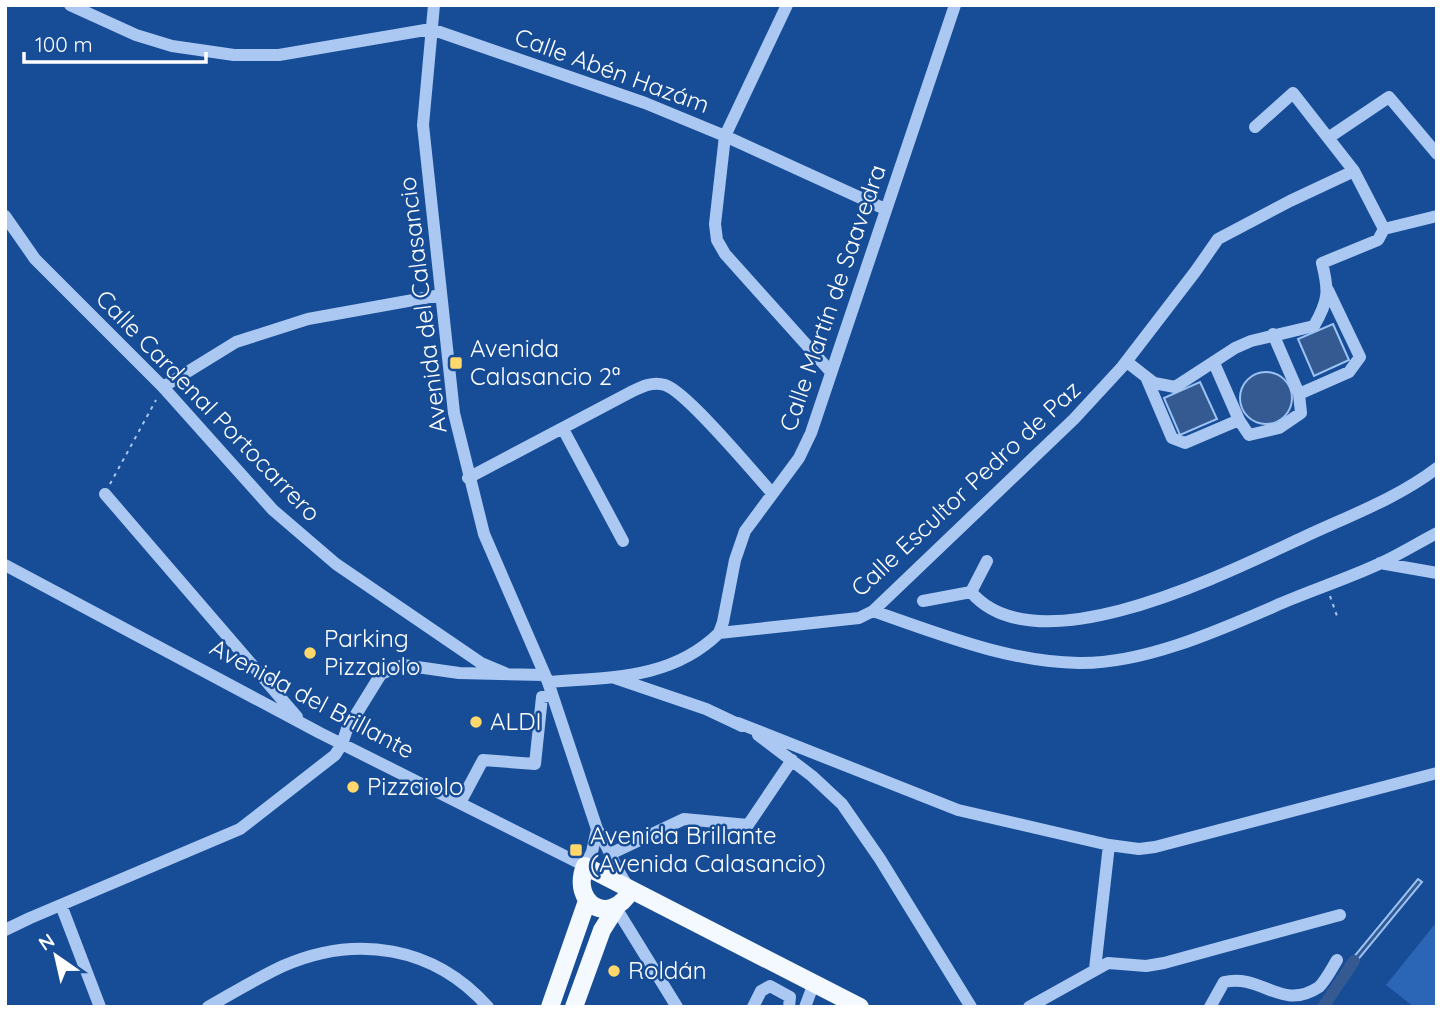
<svg xmlns="http://www.w3.org/2000/svg" width="1442" height="1012" viewBox="0 0 1442 1012" font-family="Quicksand,sans-serif">
	<rect width="100%" height="100%" fill="#174c97"/>
	<path fill="#2b65b5" d="M 1435,924 L 1437,1007 L 1414,1007 L 1386,985 Z"/>
	<path fill="#345a91" stroke="#9cc3f4" stroke-width="2" d="M 1333,324 L 1349,360 L 1314,376 L 1298,339 Z
		M1240 398a26 26 0 1 1 52 0a26 26 0 1 1-52 0Z
		M 1200,382 L 1217,419 L 1180,435 L 1164,398 Z
		M 1418,879 L 1422,882 L 1347,973 L 1343,970 Z"/>
	<g fill="none" stroke-linecap="round" stroke-linejoin="round">
		<path stroke="#345a91" stroke-width="12" d="M 1323,1007 L 1354,961"/>
		<path stroke="#aac8f1" stroke-width="2" stroke-dasharray="3.5 5" stroke-linecap="butt" d="M 110,484 L 156,400
			M 1330,596 L 1337,616"/>
		<path stroke="#aac8f1" stroke-width="12" d="M 70,5 L 136,35 L 172,46 L 234,55 L 279,55 L 431,29 L 645,103 L 725,136 L 885,209
			M 434,5 L 423,125 L 454,413 L 484,534 L 548,682 L 597,829 C 609,847 614,867 627,885
			M 787,5 L 725,136 L 715,224 L 717,240 L 725,254 L 830,371
			M 1328,138 L 1389,97 L 1437,154
			M 5,216 L 35,259 L 163,387 L 273,510 L 336,564 L 481,663 L 505,673
			M 1384,229 L 1437,216
			M 1273,334 L 1299,394
			M 1127,362 L 1154,383 L 1175,387 L 1235,348 L 1251,341 L 1314,326 C 1329,300 1329,291 1322,263 L 1378,240 L 1384,229 L 1354,171
			M 1214,363 L 1239,420
			M 1146,377 L 1172,438 L 1185,443 L 1239,420 L 1249,435 L 1279,428 L 1301,413 L 1299,394 L 1349,372 L 1360,357 L 1328,290
			M 163,387 L 236,342 L 308,319 L 441,295
			M 563,429 L 623,541
			M 468,478 L 629,393 C 641,387 652,381 665,385 C 686,391 754,473 772,493
			M 105,494 L 297,717
			M 1380,563 L 1437,573
			M 5,565 L 320,733 L 585,866 L 592,852 L 597,829
			M 971,592 C 1037,670 1230,571 1304,537 C 1349,516 1398,498 1437,468
			M 971,592 L 987,561
			M 923,601 L 971,592
			M 873,611 C 940,634 1008,662 1079,663 C 1145,664 1222,629 1282,603 C 1315,589 1349,578 1381,563 C 1400,554 1418,543 1437,533
			M 719,633 L 723,622 L 735,560 L 745,531 L 799,458 L 811,433 L 955,5
			M 615,678 L 706,709 L 742,726
			M 548,682 C 610,677 671,680 719,633 L 859,618 L 873,611 L 1074,419 L 1122,367 L 1195,272 L 1218,239 L 1290,201 L 1354,171 L 1293,93 L 1255,127
			M 738,723 L 958,810 L 1109,845 L 1139,849 L 1155,847 L 1437,773
			M 758,735 L 812,776 L 842,804 L 880,859 L 971,1007
			M 460,803 L 483,760 L 535,764 L 542,697 L 552,695
			M 610,854 L 684,819 L 748,825 L 792,760
			M 61,905 L 100,1007
			M 616,908 L 677,1007
			M 5,930 L 30,918 L 240,829 L 335,755 L 342,744 L 347,729 L 381,674 L 403,665 L 459,673 L 545,675
			M 1095,969 L 1109,845
			M 208,1007 C 233,993 257,978 283,966 C 356,934 434,946 488,1007
			M 753,1007 L 761,991 L 770,986 L 790,997 L 789,1007
			M 805,1007 L 814,983
			M 1029,1007 L 1108,963 L 1146,966 L 1164,963 L 1340,915
			M 1210,1007 L 1224,982 C 1262,973 1281,1012 1319,987 C 1326,980 1332,968 1337,960"/>
		<path stroke="#f4f8ff" stroke-width="18" d="M 631,890 C 610,928 570,903 585,866 L 860,1007
			M 550,1007 L 587,901
			M 574,1007 L 602,930 L 616,908"/>
	</g>
	<g fill="#ffd76a" stroke="#174c97" stroke-width="2.5">
		<rect x="449" y="356" width="14" height="14" rx="3.5"/>
		<circle cx="310" cy="653" r="7"/>
		<circle cx="476" cy="722" r="7"/>
		<circle cx="353" cy="787" r="7"/>
		<rect x="569" y="843" width="14" height="14" rx="3.5"/>
		<circle cx="614" cy="971" r="7"/>
	</g>
	<g text-anchor="middle" stroke-width="5" stroke-linejoin="round" paint-order="stroke">
		<g font-size="24" fill="#fff" stroke="#174c97">
			<text transform="translate(612 71) rotate(20)" y="8">Calle Abén Hazám</text>
			<text transform="translate(833 298) rotate(-71)" y="8">Calle Martín de Saavedra</text>
			<text transform="translate(423 305) rotate(-97)" y="8">Avenida del Calasancio</text>
			<text transform="translate(208 406) rotate(46)" y="8">Calle Cardenal Portocarrero</text>
			<text transform="translate(966 489) rotate(-43)" y="8">Calle Escultor Pedro de Paz</text>
			<text transform="translate(312 699) rotate(28)" y="8">Avenida del Brillante</text>
		</g>
		<g font-size="24" fill="#fff" stroke="#174c97" text-anchor="start">
			<text x="470" y="357">Avenida<tspan x="470" dy="28">Calasancio 2ª</tspan></text>
			<text x="324" y="647">Parking<tspan x="324" dy="28">Pizzaiolo</tspan></text>
			<text x="490" y="730">ALDI</text>
			<text x="367" y="795">Pizzaiolo</text>
			<text x="590" y="844">Avenida Brillante<tspan x="590" dy="28">(Avenida Calasancio)</tspan></text>
			<text x="628" y="979">Roldán</text>
		</g>
	</g>
	<rect width="1442" height="1012" fill="none" stroke="#ffffff" stroke-width="14"/>
	<g transform="translate(56 956) rotate(326)" stroke="#174c97" stroke-width="5" paint-order="stroke">
	<path d="M0-5L12 26L0 18L-12 26Z" fill="#ffffff"/>
	<text y="-10" font-size="19" font-weight="bold" text-anchor="middle" fill="#ffffff">N</text>
	</g>
	<path d="M24 52v10h182v-10" fill="none" stroke="#ffffff" stroke-width="3.5"/>
	<text x="35" y="52" font-size="21" fill="#ffffff" stroke="#174c97" stroke-width="5" paint-order="stroke">100 m</text>
</svg>
